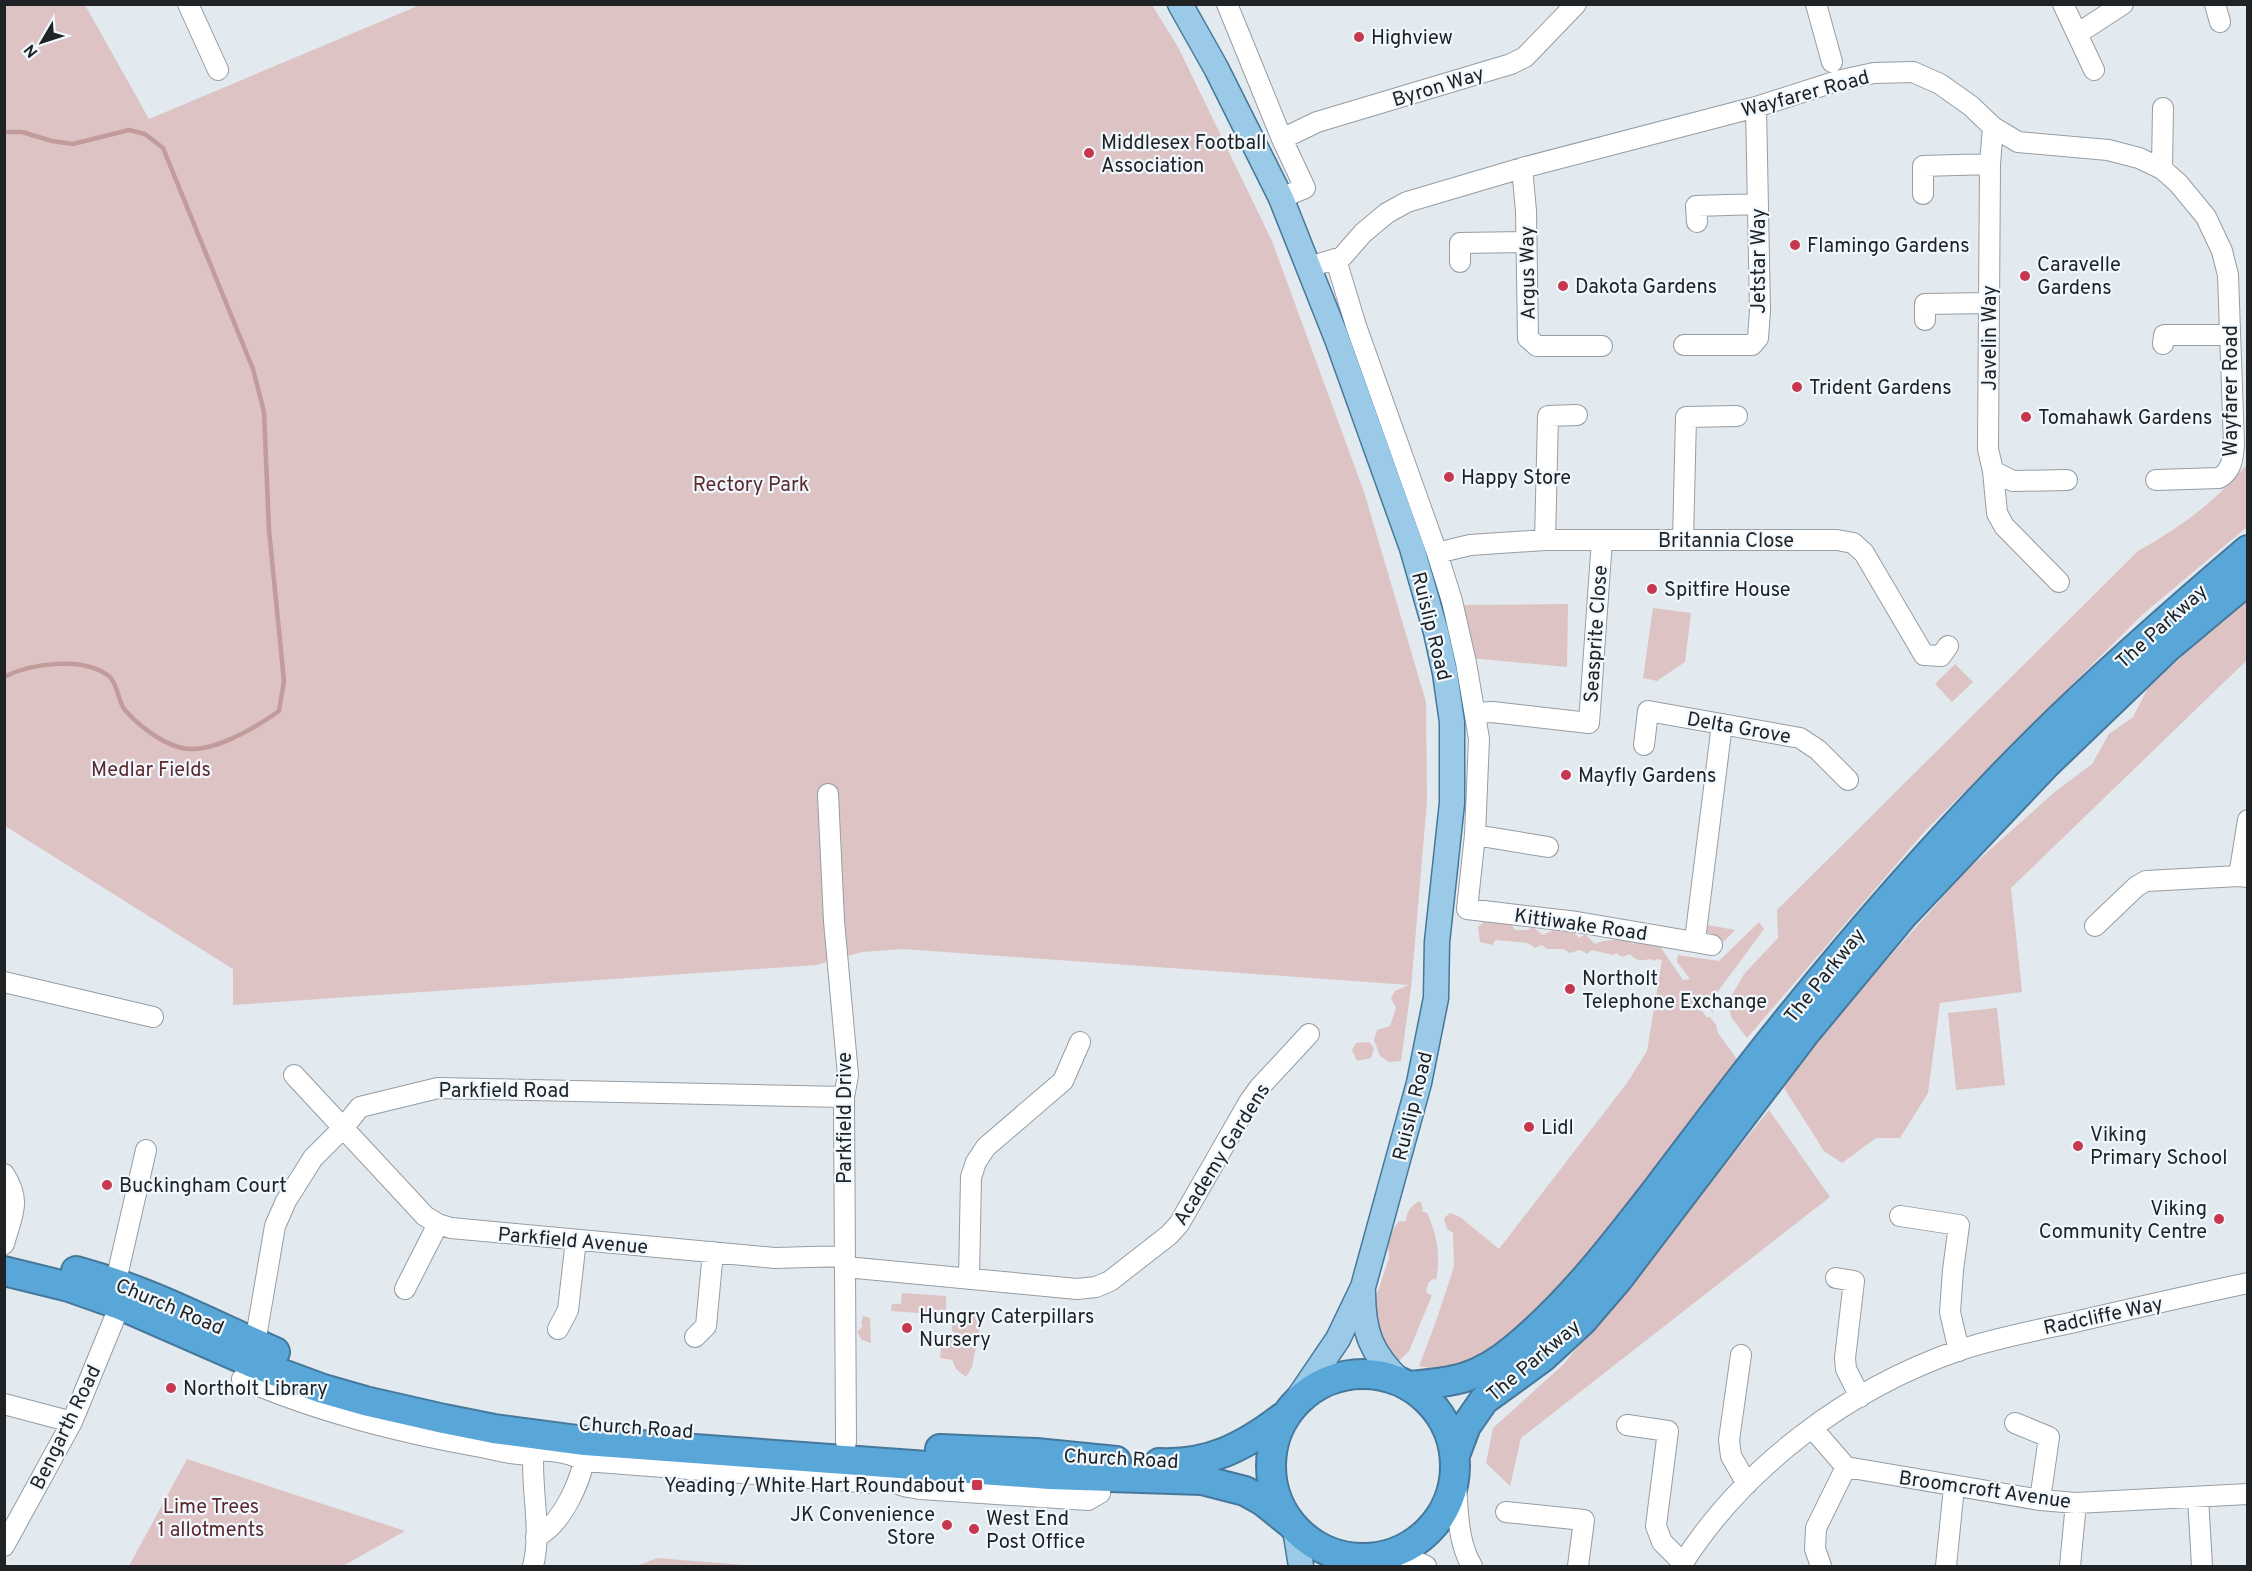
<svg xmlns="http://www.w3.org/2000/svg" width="2252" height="1571" viewBox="0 0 2252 1571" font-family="Overpass,sans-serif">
	<rect width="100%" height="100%" fill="#e2eaef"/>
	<path fill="#ddc3c4" d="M 4,5 L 85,5 L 149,119 L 420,5 L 1152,5 L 1178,47 L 1272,241 L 1364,492 L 1426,702 L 1427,801 L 1411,988 L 1401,1061 L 1389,1062 L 1380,1056 L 1374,1040 L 1377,1030 L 1390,1026 L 1396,1008 L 1391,998 L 1395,991 L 1409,985 L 903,949 L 862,952 L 816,965 L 233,1005 L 233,969 L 5,826 Z
		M 2247,464 L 2247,527 L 2143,614 L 1925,831 L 1747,1038 L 1731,1017 L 1728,1002 L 1744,974 L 1778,938 L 1777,910 L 2138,551 C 2182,526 2214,503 2247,464 Z
		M 2247,596 L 2247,660 L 2011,888 L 2022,992 L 1940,1003 L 1928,1093 L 1900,1138 L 1876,1138 L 1842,1163 L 1824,1151 L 1784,1088 L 1811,1045 L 1966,871 L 2056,791 L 2092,764 L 2109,734 L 2133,717 L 2148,688 Z
		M 1568,604 L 1567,667 L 1469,658 L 1458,605 Z
		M 1653,608 L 1691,613 L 1685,662 L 1657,681 L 1643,678 Z
		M 1955,664 L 1973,682 L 1952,702 L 1935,684 Z
		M 1486,920 L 1512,925 L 1515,930 L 1527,930 L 1533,927 L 1543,935 L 1557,928 L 1562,932 L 1572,930 L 1579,938 L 1585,934 L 1595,944 C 1604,939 1614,942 1624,937 L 1631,941 L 1633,944 L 1640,940 L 1652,946 L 1659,945 L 1683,980 L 1690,979 L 1677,962 L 1678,955 L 1719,961 L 1759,922 L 1764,929 L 1716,994 L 1713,1013 L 1700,994 L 1693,997 L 1706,1017 L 1710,1017 L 1716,1025 L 1718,1033 L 1739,1062 L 1599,1256 L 1501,1351 L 1453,1372 L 1419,1366 L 1435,1324 L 1454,1267 L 1453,1233 L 1447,1229 L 1444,1218 L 1450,1213 L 1460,1217 L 1499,1249 L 1627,1083 L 1647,1051 L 1662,960 L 1657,959 L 1654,961 L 1650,959 C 1642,961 1635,961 1630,954 L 1622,957 L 1616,953 L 1613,955 L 1592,950 L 1587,954 L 1580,950 L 1570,953 L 1563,949 L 1547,949 L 1542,945 L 1535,948 L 1528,943 L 1495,940 L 1493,945 L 1480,942 L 1478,927 Z
		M 1708,925 L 1735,930 L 1723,942 L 1715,941 L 1706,933 Z
		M 1997,1008 L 2005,1085 L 1956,1090 L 1948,1013 Z
		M 1369,1042 L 1374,1048 L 1371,1058 L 1357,1061 L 1352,1050 L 1356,1043 Z
		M 1769,1110 L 1830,1197 L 1521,1438 L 1510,1486 L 1486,1463 L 1493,1428 L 1563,1365 Z
		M 1420,1201 L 1423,1208 L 1422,1211 L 1427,1213 C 1437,1235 1441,1256 1436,1280 L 1433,1279 L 1429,1282 L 1426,1290 L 1428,1294 L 1432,1295 L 1409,1351 L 1399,1361 L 1383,1342 L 1375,1308 L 1377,1294 L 1389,1258 L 1388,1245 L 1391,1233 L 1398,1222 L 1406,1221 C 1407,1211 1410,1206 1420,1201 Z
		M 902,1293 L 946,1296 L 946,1315 L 891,1311 L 892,1304 L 901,1304 Z
		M 969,1312 L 981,1322 L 972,1367 L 966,1377 L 956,1369 L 952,1360 L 940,1358 L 941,1349 L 935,1343 L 946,1334 L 952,1340 L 960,1336 L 952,1331 L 952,1317 L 962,1320 Z
		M 863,1316 L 870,1318 L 871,1343 L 862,1340 L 857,1332 L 863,1326 L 861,1324 Z
		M 187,1459 L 405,1531 L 343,1566 L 129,1566 Z
		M 657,1558 L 757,1566 L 637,1566 Z"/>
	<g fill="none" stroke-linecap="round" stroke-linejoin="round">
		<path stroke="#c29b9b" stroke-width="4.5" d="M 4,132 L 22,132 L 52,141 L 73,144 L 129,130 L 145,134 L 163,148 L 253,369 L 264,412 L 269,530 L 284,681 L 279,711 C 255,728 208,757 178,747 C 159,741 138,725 125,710 C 118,702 118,685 110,677 C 85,656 32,663 4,677"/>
		<g stroke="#969da3" stroke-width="22">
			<path id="minor" d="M 188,4 L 218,70
				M 1227,4 L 1282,139
				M 1816,4 L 1832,62
				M 2063,4 L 2094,70
				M 2215,4 L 2220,22
				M 2077,34 L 2123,4
				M 1993,127 L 1990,164 L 1988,449 L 1993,471 L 2013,481 L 2067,480
				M 1522,168 L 1526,211 L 1528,338 L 1537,346 L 1602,346
				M 2162,169 L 2163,108
				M 1923,194 L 1923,166 L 1990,164
				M 1281,198 L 1305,188 L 1282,139 L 1317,122 L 1511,64 L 1525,57 L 1576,4
				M 1697,222 L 1696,206 L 1758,204
				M 1336,260 L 1356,326 L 1437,553 L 1452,601 L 1466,663 L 1479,739 L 1475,835 L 1467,909 L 1577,922 L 1712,945
				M 1460,262 L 1460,243 L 1525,242
				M 1309,267 L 1342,257 L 1363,233 L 1387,213 L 1407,202 L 1522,168 L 1756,107 L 1837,81 L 1874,73 L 1913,72 L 1940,84 L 1971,106 L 1993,127 L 2018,142 L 2108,150 L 2139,158 L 2162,169 L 2178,183 L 2206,217 L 2222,251 L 2228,275 L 2234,444 C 2233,458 2232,471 2219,478 L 2156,480
				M 1925,320 L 1925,304 L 1988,303
				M 2163,344 L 2164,335 L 2230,335
				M 1684,345 L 1752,345 L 1758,338 L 1760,311 L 1756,107
				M 1993,471 L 1997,513 L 2004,526 L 2059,582
				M 1545,540 L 1548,416 L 1577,415
				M 1683,540 L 1686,417 L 1737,416
				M 1437,553 L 1470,545 L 1545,540 L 1837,540 L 1853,543 L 1864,553 L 1924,655 L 1941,656 L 1948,646
				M 1476,713 L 1492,712 L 1589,723 L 1602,540
				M 1644,745 L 1648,711 L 1800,738 L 1818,750 L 1848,780
				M 828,794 L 834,921 L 848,1075 L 844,1097 L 846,1442
				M 1475,835 L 1548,847
				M 2239,876 L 2248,820
				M 2095,926 L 2137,886 L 2146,881 L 2239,876 L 2248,877
				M 1695,940 L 1722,724
				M 4,982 L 153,1017
				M 294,1075 L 425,1216 L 438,1224 L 451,1228 L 775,1258 L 844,1256
				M 4,1174 C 22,1202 12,1214 4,1244
				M 1900,1216 L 1959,1225 L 1953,1270 L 1950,1312 L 1959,1351
				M 846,1267 L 1077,1289 L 1096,1287 L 1110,1281 L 1169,1235 L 1179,1224 L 1249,1102 L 1259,1088 L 1309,1034
				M 118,1272 L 146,1150
				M 1836,1278 L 1854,1281 L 1845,1358 L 1846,1369 L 1860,1397
				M 969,1279 L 971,1177 L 976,1162 L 986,1147 L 1063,1081 L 1080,1042
				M 405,1289 L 438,1224
				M 558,1329 L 568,1310 L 576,1240
				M 695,1337 L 706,1326 L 713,1252
				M 255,1343 L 275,1226 L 286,1201 L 313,1158 L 343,1128 L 360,1107 L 438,1088 L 844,1097
				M 1741,1355 L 1729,1440 L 1731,1456 L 1747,1484
				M 242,1379 C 321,1413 402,1433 486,1448 C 499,1451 518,1456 532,1454 C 540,1454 532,1452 540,1451 C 554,1450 573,1454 585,1461 L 873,1483
				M 4,1404 L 72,1422
				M 2015,1423 L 2049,1437 L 2040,1500
				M 1627,1425 L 1668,1431 L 1656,1526 L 1662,1542 L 1683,1563
				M 1813,1429 L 1846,1467 L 2040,1500 L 2076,1503 L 2248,1494
				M 889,1463 C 888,1486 902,1486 921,1489 L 1088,1500 L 1100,1493 L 1101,1478
				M 1455,1472 C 1458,1502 1456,1540 1472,1566
				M 2198,1497 L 2202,1566
				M 1506,1512 L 1584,1520 L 1578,1566
				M 536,1537 C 562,1525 584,1477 585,1449
				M 4,1546 L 72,1422 L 120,1305
				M 1396,1552 L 1426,1566
				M 533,1566 C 543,1527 529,1484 534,1444
				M 1681,1566 C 1743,1467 1849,1388 1960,1350 C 1999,1337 2039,1330 2079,1321 C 2135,1308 2191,1295 2248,1283
				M 1821,1566 L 1815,1549 L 1816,1528 L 1846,1467
				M 1946,1566 L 1954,1487
				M 2070,1566 L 2076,1503"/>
		</g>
		<g stroke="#45789a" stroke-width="27">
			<path id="major" d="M 1180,4 L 1216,68 L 1281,198 L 1337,339 L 1412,548 L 1436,632 L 1445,673 L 1452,722 L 1452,803 L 1437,942 L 1436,998 L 1419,1083 L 1363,1287 L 1338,1339 L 1296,1401
				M 1363,1292 C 1363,1332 1371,1353 1400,1381
				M 1295,1529 L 1301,1566
				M 1370,1566 L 1387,1555"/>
		</g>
		<g stroke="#45789a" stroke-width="32">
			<path id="highway" d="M 4,1271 L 69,1287 L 120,1305 L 250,1362 L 323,1389 L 365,1401 L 444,1419 L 494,1429 L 585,1441 L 1050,1475 L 1202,1480 L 1245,1491 L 1263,1501 L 1289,1522
				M 76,1271 C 150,1291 206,1322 275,1352
				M1271 1466a92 92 0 1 1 184 0a92 92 0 1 1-184 0Z
				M 1409,1386 C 1454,1382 1478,1379 1514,1349 C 1571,1302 1614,1245 1659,1187 C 1703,1129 1746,1071 1792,1015 C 1868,921 1948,830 2033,745 C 2102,676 2174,613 2248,550
				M 940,1449 L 1036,1453 L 1116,1461
				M 1455,1455 L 1466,1426 L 1484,1400 L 1543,1357 L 1582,1321 L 1618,1279 L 1805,1033 L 1903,915 L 2046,764 L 2168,647 L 2248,580
				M 1159,1463 C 1209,1465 1244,1447 1283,1417"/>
		</g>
		<use href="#minor" stroke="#fff" stroke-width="20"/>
		<use href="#major" stroke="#9bcae8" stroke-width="24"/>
		<use href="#highway" stroke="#59a6d9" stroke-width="28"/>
	</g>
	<g fill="#c7374d" stroke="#f0f7fd" stroke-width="2">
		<circle cx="1359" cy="37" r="6"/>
		<circle cx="1089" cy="153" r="6"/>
		<circle cx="1795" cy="245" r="6"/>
		<circle cx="2025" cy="276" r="6"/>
		<circle cx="1563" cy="286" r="6"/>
		<circle cx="1797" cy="387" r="6"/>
		<circle cx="2026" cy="417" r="6"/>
		<circle cx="1449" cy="477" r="6"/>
		<circle cx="1652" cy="589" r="6"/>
		<circle cx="1566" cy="775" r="6"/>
		<circle cx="1570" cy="989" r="6"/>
		<circle cx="1529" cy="1127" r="6"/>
		<circle cx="2078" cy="1146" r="6"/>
		<circle cx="107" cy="1185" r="6"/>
		<circle cx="2219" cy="1219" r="6"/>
		<circle cx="907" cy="1328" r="6"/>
		<circle cx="171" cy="1388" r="6"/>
		<rect x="971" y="1479" width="12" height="12" rx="3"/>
		<circle cx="947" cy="1525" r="6"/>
		<circle cx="974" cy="1529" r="6"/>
	</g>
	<g text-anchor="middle" stroke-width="4.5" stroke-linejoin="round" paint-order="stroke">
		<g font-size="20" fill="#202325" stroke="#f0f7fd" text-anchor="start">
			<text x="1371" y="44">Highview</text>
			<text x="1101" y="149">Middlesex Football<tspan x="1101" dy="23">Association</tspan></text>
			<text x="1807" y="252">Flamingo Gardens</text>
			<text x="2037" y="271">Caravelle<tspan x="2037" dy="23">Gardens</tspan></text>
			<text x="1575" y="293">Dakota Gardens</text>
			<text x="1809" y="394">Trident Gardens</text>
			<text x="2038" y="424">Tomahawk Gardens</text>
			<text x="1461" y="484">Happy Store</text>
			<text x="1664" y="596">Spitfire House</text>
			<text x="1578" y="782">Mayfly Gardens</text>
			<text x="1582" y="985">Northolt<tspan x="1582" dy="23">Telephone Exchange</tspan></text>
			<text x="1541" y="1134">Lidl</text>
			<text x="2090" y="1141">Viking<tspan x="2090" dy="23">Primary School</tspan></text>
			<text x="119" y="1192">Buckingham Court</text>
			<text x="2207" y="1215" text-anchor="end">Viking<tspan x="2207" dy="23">Community Centre</tspan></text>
			<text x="919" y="1323">Hungry Caterpillars<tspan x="919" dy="23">Nursery</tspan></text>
			<text x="183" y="1395">Northolt Library</text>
			<text x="965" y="1492" text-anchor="end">Yeading / White Hart Roundabout</text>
			<text x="935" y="1521" text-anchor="end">JK Convenience<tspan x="935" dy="23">Store</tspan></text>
			<text x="986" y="1525">West End<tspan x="986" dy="23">Post Office</tspan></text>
		</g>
		<g font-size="20" fill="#202325" stroke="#f0f7fd">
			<text transform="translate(1438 86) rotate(-17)" y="7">Byron Way</text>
			<text transform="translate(1805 93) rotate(-15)" y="7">Wayfarer Road</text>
			<text transform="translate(1758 261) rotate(-90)" y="7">Jetstar Way</text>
			<text transform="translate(1527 273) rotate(-91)" y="7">Argus Way</text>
			<text transform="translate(1989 338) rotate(-90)" y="7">Javelin Way</text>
			<text transform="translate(2230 391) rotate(-90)" y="7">Wayfarer Road</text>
			<text x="1726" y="547">Britannia Close</text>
			<text transform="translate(1432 626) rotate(76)" y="7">Ruislip Road</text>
			<text transform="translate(2161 626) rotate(-42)" y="7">The Parkway</text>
			<text transform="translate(1595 634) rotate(-86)" y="7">Seasprite Close</text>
			<text transform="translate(1739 727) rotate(10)" y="7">Delta Grove</text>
			<text transform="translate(1581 924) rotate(8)" y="7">Kittiwake Road</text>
			<text transform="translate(1824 975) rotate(-51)" y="7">The Parkway</text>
			<text x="504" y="1097">Parkfield Road</text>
			<text transform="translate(1412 1106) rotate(-76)" y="7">Ruislip Road</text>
			<text transform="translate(844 1118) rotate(-90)" y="7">Parkfield Drive</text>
			<text transform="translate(1221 1154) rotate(-58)" y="7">Academy Gardens</text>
			<text transform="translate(573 1240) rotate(5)" y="7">Parkfield Avenue</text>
			<text transform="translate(170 1306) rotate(23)" y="7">Church Road</text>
			<text transform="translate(2103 1315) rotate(-12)" y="7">Radcliffe Way</text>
			<text transform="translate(1533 1360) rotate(-40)" y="7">The Parkway</text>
			<text transform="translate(65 1427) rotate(-64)" y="7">Bengarth Road</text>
			<text transform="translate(636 1427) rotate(4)" y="7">Church Road</text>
			<text transform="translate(1121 1458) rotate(3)" y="7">Church Road</text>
			<text transform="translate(1985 1489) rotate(8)" y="7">Broomcroft Avenue</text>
		</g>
		<g font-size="20" fill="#5d292d" stroke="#f0f7fd">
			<text x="751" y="491">Rectory Park</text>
			<text x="151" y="776">Medlar Fields</text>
			<text x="211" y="1513">Lime Trees<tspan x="211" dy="23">1 allotments</tspan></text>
		</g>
	</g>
	<rect width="2252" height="1571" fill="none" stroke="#202325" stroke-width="12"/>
	<g transform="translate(42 42) rotate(231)" stroke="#f0f7fd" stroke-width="4.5" paint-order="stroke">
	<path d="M0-4.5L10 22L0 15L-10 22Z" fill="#202325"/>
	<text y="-9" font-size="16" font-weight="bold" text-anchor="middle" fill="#202325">N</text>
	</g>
</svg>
